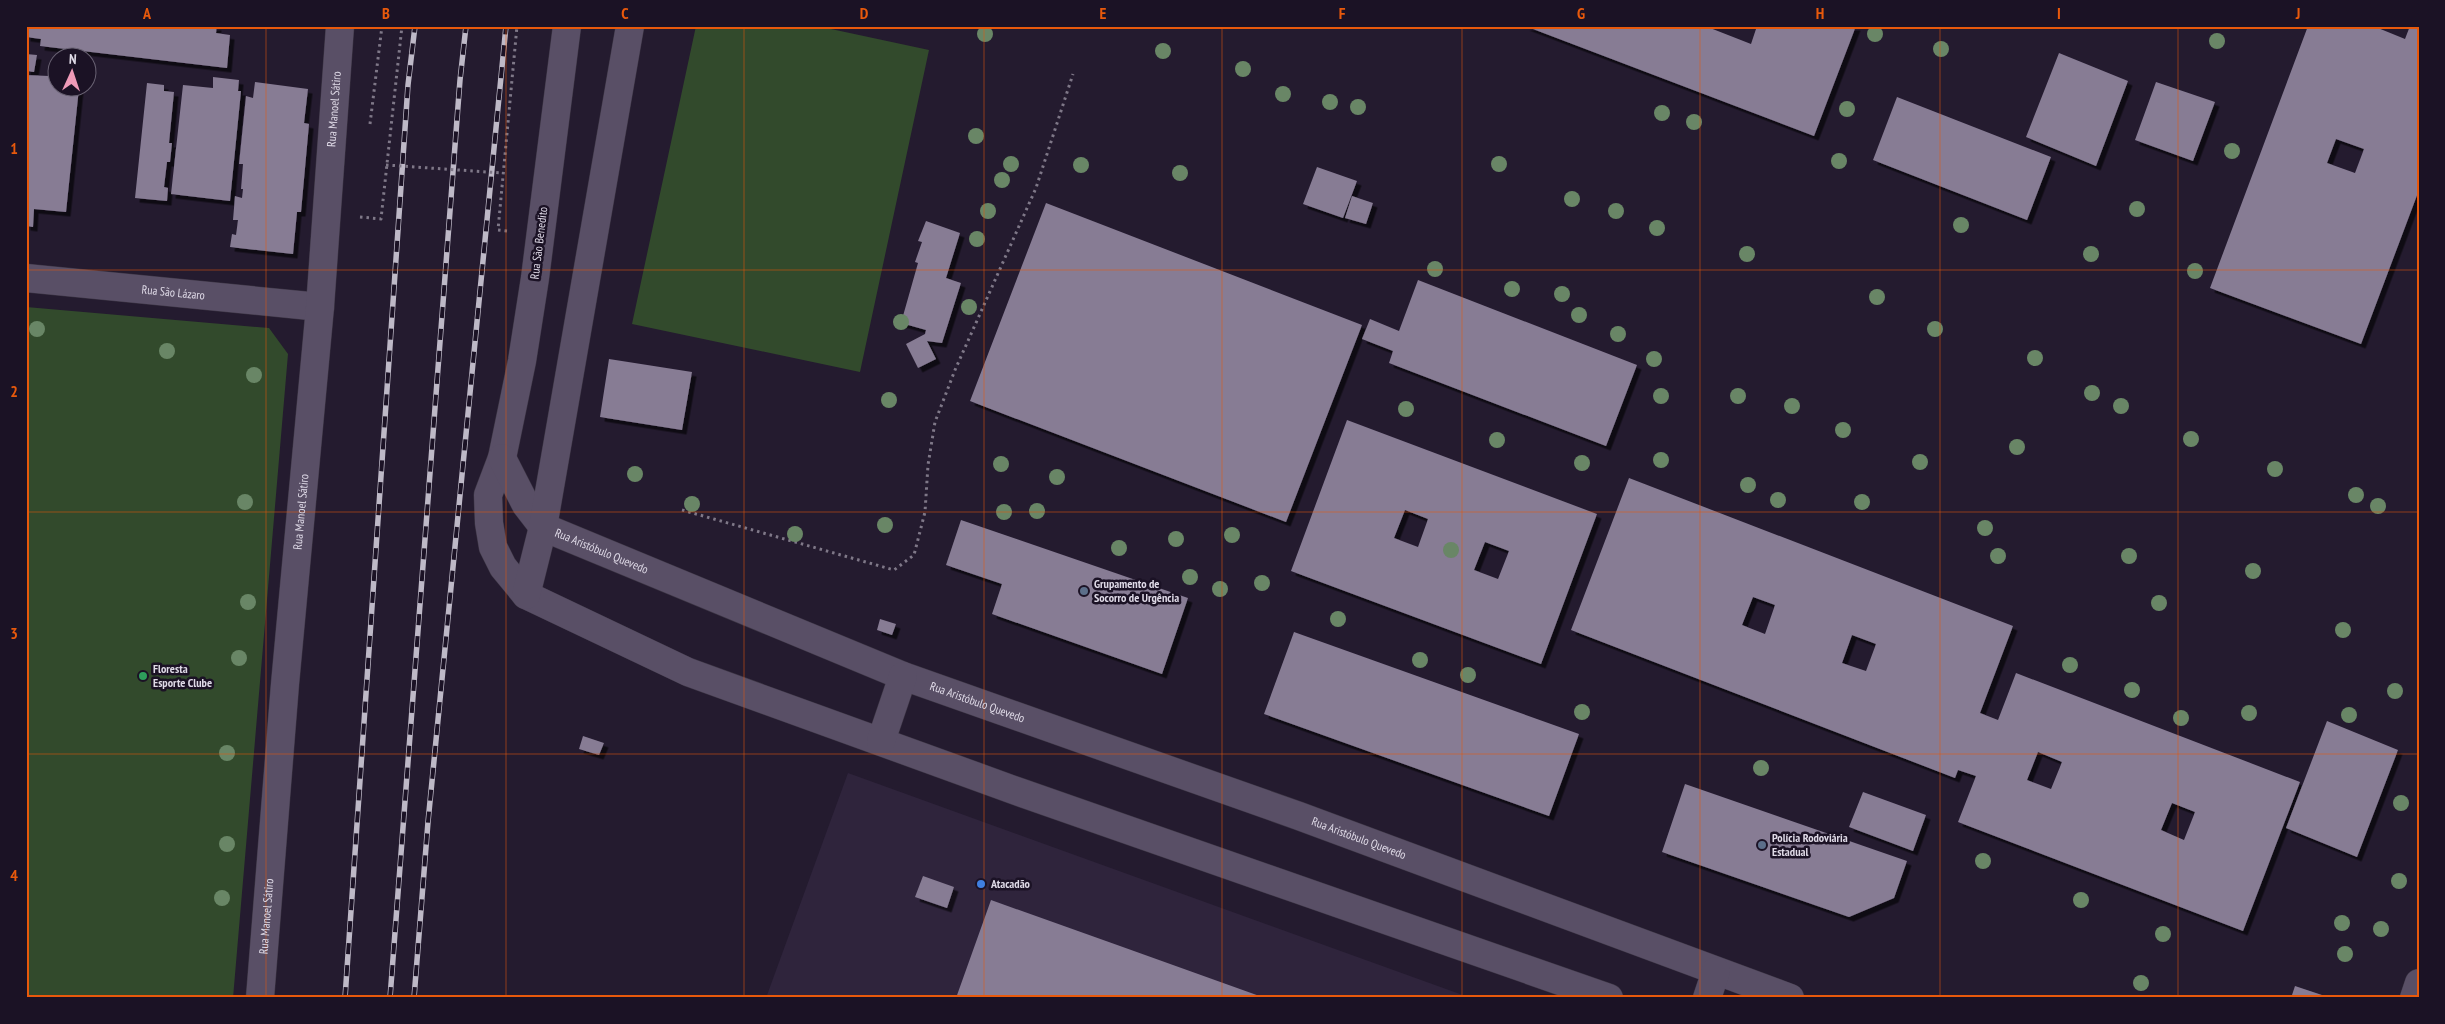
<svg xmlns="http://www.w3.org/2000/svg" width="2445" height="1024" viewBox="0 0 2445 1024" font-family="'PT Sans Narrow',sans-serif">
	<defs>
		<filter id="shadow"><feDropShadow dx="4.5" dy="4.5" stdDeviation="0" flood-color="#0009"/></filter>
	</defs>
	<rect width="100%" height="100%" fill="#241b2f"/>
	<path fill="#2f243c" d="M 848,773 L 1471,998 L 766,998 Z"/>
	<path fill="#324a2c" d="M 696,26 L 817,26 L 929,50 L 860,372 L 632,324 Z
		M 26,307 L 269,328 L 288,354 L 233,998 L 26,998 Z"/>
	<path fill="#877c94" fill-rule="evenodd" filter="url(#shadow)" d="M 26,26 L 217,26 L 216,33 L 230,35 L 227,68 L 40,46 L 41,39 L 26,37 Z
		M 1525,26 L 1705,26 L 1751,44 L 1757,26 L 1856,26 L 1814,136 Z
		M 2308,26 L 2379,26 L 2378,28 L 2405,39 L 2410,26 L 2419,26 L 2419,190 L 2361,344 L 2210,288 ZM 2336,139 L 2364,149 L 2355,173 L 2327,163 Z
		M 2059,53 L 2128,81 L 2096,166 L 2026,137 Z
		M 26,54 L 37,55 L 34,72 L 26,71 Z
		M 49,70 L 58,71 L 58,88 L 79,88 L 66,212 L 34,209 L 33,227 L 26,226 L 26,75 L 49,76 Z
		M 213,77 L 239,80 L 238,91 L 241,91 L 230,201 L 171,194 L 183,85 L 213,88 Z
		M 255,82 L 308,89 L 304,123 L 309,124 L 301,212 L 297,212 L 293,254 L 230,247 L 232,234 L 236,235 L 238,220 L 233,220 L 235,196 L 242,198 L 243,189 L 241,189 L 243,164 L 239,164 L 246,96 L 253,98 Z
		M 2156,82 L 2215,102 L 2193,161 L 2135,140 Z
		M 147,83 L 164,85 L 164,91 L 174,92 L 169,143 L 172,143 L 170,162 L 167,162 L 164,187 L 168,188 L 167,201 L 135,198 Z
		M 1897,97 L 2051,157 L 2027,220 L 1873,160 Z
		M 1317,167 L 1357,181 L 1343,218 L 1303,204 Z
		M 1352,196 L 1373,203 L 1366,224 L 1345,218 Z
		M 1046,203 L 1362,325 L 1286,522 L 970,401 Z
		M 926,221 L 960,233 L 946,278 L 961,283 L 942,343 L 927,341 L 936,359 L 918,368 L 906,344 L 925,334 L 926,330 L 901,323 L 918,263 L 915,262 L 922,242 L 918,241 Z
		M 1418,280 L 1637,365 L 1606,446 L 1389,363 L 1393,351 L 1362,339 L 1370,319 L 1399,331 Z
		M 609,359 L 692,372 L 682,430 L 600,417 Z
		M 1347,420 L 1597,514 L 1541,664 L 1291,571 ZM 1405,510 L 1428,519 L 1418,547 L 1394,538 ZM 1485,542 L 1509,551 L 1498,579 L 1474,570 Z
		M 1629,478 L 2013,626 L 1980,713 L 1998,720 L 2016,673 L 2300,782 L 2243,931 L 1958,822 L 1976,776 L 1958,770 L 1955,778 L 1571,630 ZM 1753,597 L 1775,605 L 1765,634 L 1742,625 ZM 1852,635 L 1876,644 L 1866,671 L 1842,663 ZM 2038,752 L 2062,762 L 2051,789 L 2027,780 ZM 2172,803 L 2195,812 L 2184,840 L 2161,830 Z
		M 961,520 L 1188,598 L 1162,674 L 992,614 L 1002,584 L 946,565 Z
		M 880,619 L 896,624 L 892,635 L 877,630 Z
		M 1294,632 L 1579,734 L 1549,816 L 1264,714 Z
		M 2327,721 L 2398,750 L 2357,857 L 2286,828 Z
		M 583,736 L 604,743 L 599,755 L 579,749 Z
		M 1685,784 L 1907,861 L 1894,898 L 1849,917 L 1662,852 Z
		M 1863,792 L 1926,815 L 1913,851 L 1849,827 Z
		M 923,876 L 954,887 L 947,908 L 915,897 Z
		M 991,900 L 1120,946 L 1265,998 L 956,998 Z
		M 2295,986 L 2328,997 L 2328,998 L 2291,998 Z"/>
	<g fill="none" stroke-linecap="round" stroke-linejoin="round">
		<g stroke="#3c3544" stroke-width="29">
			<g id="minor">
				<path d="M 567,26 L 535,278 L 522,361 L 502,458 L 488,495 L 489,523 L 493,547 L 503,567 L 526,595 L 688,672 L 1022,793 L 1609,998"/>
				<path id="s1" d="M 26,278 L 320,307"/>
				<path id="s2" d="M 502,458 L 526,505 L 543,527 L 903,676 L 1299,816 L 1790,998"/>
				<path d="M 526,595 L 543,527 L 630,26"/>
				<path d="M 881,741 L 903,676"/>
				<path id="s3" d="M 260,998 L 285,684 L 320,307 L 340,26"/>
				<path d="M 1707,998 L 1716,971"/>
				<path d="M 2414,998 L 2419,983"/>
			</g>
		</g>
		<path stroke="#7f7888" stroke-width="3" stroke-dasharray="2.5 4" stroke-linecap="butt" d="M 370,124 L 382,26
			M 360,217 L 381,219 L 402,26
			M 507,231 L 498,230 L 517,26
			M 682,510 L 894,570 L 914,555 L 925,512 L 928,465 L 935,422 L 955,370 L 1036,188 L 1073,74"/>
		<use href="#minor" stroke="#594f66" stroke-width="28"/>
		<g stroke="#beb9c7" stroke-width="5.5">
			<path id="rail" d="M 345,998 L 408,85 L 415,26
				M 390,998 L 460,80 L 466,26
				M 414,998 L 428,822 L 506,26"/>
		</g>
		<use href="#rail" stroke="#1b1225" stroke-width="4" stroke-dasharray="11" stroke-linecap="butt"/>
		<path stroke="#7f7888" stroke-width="3" stroke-dasharray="2.5 4" stroke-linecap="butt" d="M 386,165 L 502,173"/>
	</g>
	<g fill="#698666">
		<circle cx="985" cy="34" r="8"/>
		<circle cx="1875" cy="34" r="8"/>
		<circle cx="2217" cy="41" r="8"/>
		<circle cx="1941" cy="49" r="8"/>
		<circle cx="1163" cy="51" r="8"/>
		<circle cx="1243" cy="69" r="8"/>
		<circle cx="1283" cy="94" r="8"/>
		<circle cx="1330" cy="102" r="8"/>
		<circle cx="1358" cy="107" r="8"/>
		<circle cx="1847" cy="109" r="8"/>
		<circle cx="1662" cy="113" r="8"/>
		<circle cx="1694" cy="122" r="8"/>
		<circle cx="976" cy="136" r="8"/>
		<circle cx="2232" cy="151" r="8"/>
		<circle cx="1839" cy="161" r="8"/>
		<circle cx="1011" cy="164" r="8"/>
		<circle cx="1499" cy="164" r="8"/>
		<circle cx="1081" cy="165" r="8"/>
		<circle cx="1180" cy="173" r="8"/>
		<circle cx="1002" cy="180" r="8"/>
		<circle cx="1572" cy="199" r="8"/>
		<circle cx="2137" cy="209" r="8"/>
		<circle cx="988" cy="211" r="8"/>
		<circle cx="1616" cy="211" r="8"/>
		<circle cx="1961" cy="225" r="8"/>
		<circle cx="1657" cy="228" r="8"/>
		<circle cx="977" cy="239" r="8"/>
		<circle cx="1747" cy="254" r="8"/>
		<circle cx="2091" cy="254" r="8"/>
		<circle cx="1435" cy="269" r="8"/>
		<circle cx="2195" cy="271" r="8"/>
		<circle cx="1512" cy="289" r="8"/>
		<circle cx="1562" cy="294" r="8"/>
		<circle cx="1877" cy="297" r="8"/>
		<circle cx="969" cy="307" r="8"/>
		<circle cx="1579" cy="315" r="8"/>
		<circle cx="901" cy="322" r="8"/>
		<circle cx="37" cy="329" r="8"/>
		<circle cx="1935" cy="329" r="8"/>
		<circle cx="1618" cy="334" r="8"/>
		<circle cx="167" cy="351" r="8"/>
		<circle cx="2035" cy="358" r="8"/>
		<circle cx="1654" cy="359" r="8"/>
		<circle cx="254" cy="375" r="8"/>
		<circle cx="2092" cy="393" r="8"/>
		<circle cx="1661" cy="396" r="8"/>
		<circle cx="1738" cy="396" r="8"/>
		<circle cx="889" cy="400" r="8"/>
		<circle cx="1792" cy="406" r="8"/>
		<circle cx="2121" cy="406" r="8"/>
		<circle cx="1406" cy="409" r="8"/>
		<circle cx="1843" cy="430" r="8"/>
		<circle cx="2191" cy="439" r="8"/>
		<circle cx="1497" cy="440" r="8"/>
		<circle cx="2017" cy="447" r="8"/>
		<circle cx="1661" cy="460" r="8"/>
		<circle cx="1920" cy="462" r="8"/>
		<circle cx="1582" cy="463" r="8"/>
		<circle cx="1001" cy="464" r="8"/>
		<circle cx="2275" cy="469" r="8"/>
		<circle cx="635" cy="474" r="8"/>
		<circle cx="1057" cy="477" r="8"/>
		<circle cx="1748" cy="485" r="8"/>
		<circle cx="2356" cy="495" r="8"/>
		<circle cx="1778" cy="500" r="8"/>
		<circle cx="245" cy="502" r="8"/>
		<circle cx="1862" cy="502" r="8"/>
		<circle cx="692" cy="504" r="8"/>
		<circle cx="2378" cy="506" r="8"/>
		<circle cx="1037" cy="511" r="8"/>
		<circle cx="1004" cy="512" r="8"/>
		<circle cx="885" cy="525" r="8"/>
		<circle cx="1985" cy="528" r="8"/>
		<circle cx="795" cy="534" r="8"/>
		<circle cx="1232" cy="535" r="8"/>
		<circle cx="1176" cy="539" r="8"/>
		<circle cx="1119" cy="548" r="8"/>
		<circle cx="1451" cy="550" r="8"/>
		<circle cx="1998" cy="556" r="8"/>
		<circle cx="2129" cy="556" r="8"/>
		<circle cx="2253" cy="571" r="8"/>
		<circle cx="1190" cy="577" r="8"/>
		<circle cx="1262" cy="583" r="8"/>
		<circle cx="1220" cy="589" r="8"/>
		<circle cx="248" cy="602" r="8"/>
		<circle cx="2159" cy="603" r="8"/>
		<circle cx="1338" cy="619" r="8"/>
		<circle cx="2343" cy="630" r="8"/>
		<circle cx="239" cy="658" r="8"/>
		<circle cx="1420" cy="660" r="8"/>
		<circle cx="2070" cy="665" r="8"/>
		<circle cx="1468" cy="675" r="8"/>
		<circle cx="2132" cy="690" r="8"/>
		<circle cx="2395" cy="691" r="8"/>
		<circle cx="1582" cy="712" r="8"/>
		<circle cx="2249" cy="713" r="8"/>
		<circle cx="2349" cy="715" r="8"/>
		<circle cx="2181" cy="718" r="8"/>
		<circle cx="227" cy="753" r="8"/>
		<circle cx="1761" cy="768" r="8"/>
		<circle cx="2401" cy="803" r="8"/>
		<circle cx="227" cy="844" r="8"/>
		<circle cx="1983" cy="861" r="8"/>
		<circle cx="2399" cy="881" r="8"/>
		<circle cx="222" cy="898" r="8"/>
		<circle cx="2081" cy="900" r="8"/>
		<circle cx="2342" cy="923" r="8"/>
		<circle cx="2381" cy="929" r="8"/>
		<circle cx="2163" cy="934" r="8"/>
		<circle cx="2345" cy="954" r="8"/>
		<circle cx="2141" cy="983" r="8"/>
	</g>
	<path fill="none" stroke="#e8590c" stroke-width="1" stroke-opacity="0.55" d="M 266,26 L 266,998M 506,26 L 506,998M 744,26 L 744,998M 984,26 L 984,998M 1222,26 L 1222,998M 1462,26 L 1462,998M 1700,26 L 1700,998M 1940,26 L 1940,998M 2178,26 L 2178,998M 26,270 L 2419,270M 26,512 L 2419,512M 26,754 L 2419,754"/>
	<g fill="#5c6f8a" stroke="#1b1225" stroke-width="2">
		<circle cx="1084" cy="591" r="5"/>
		<circle cx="1762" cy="845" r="5"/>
	</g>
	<circle fill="#2e9e5b" stroke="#1b1225" stroke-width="2" cx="143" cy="676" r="5"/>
	<circle fill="#3f7fe0" stroke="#1b1225" stroke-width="2" cx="981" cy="884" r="5"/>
	<g text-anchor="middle" stroke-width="5" stroke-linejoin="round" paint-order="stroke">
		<g font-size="12" fill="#dfdae7" stroke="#1b1225">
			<text dy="4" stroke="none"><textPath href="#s3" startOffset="892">Rua Manoel Sátiro</textPath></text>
			<text transform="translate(539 243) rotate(-83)" y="4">Rua São Benedito</text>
			<text dy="4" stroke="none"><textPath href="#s1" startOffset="148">Rua São Lázaro</textPath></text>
			<text dy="4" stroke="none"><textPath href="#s3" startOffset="488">Rua Manoel Sátiro</textPath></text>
			<text dy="4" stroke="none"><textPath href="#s2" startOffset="144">Rua Aristóbulo Quevedo</textPath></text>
			<text dy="4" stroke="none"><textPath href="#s2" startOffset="549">Rua Aristóbulo Quevedo</textPath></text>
			<text dy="4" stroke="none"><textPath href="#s2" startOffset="954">Rua Aristóbulo Quevedo</textPath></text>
			<text dy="4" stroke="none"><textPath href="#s3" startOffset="82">Rua Manoel Sátiro</textPath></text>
		</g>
		<g font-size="12" font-weight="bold" fill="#dfdae7" stroke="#1b1225" text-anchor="start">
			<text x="1094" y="588">Grupamento de<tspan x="1094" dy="14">Socorro de Urgência</tspan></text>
			<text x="153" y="673">Floresta<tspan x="153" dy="14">Esporte Clube</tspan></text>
			<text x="1772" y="842">Polícia Rodoviária<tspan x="1772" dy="14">Estadual</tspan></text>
			<text x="991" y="888">Atacadão</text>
		</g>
	</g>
	<rect width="2445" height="1024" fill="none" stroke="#1b1225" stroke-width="55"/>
	<g transform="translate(72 72) rotate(3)"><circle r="24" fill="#1b1225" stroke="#696273"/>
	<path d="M0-4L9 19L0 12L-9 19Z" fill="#ef9ab8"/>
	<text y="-8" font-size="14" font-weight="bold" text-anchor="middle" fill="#dfdae7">N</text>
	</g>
	<rect x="28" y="28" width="2390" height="968" fill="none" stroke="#e8590c" stroke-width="2"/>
	<g font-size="16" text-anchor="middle" font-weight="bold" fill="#e8590c">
		<text x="147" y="19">A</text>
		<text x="386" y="19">B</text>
		<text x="625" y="19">C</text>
		<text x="864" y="19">D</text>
		<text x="1103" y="19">E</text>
		<text x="1342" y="19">F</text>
		<text x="1581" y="19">G</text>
		<text x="1820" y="19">H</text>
		<text x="2059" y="19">I</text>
		<text x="2298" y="19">J</text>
		<text x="14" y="154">1</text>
		<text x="14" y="397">2</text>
		<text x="14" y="639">3</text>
		<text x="14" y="881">4</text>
	</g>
</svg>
